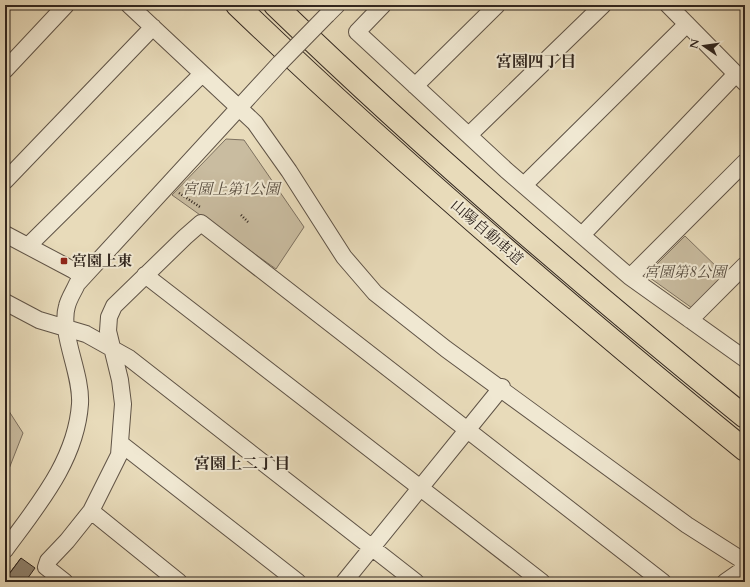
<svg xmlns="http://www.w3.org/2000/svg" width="750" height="587" viewBox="0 0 750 587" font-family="Cardo,'Noto Serif JP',serif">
	<rect width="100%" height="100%" fill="#e8dbba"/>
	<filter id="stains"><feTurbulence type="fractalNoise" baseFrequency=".005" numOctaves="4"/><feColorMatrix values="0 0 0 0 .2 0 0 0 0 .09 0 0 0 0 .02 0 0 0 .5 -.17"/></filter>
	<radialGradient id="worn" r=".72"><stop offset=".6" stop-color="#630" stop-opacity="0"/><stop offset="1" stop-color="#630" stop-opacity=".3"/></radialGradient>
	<path fill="#c9bca0" stroke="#7d7160" d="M 226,139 L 244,140 L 304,227 L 276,269 L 172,195 Z
		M 685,236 L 724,274 L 692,308 L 646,275 Z
		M 5,405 L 23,433 L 5,479 Z"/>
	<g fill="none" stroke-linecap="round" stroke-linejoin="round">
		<g stroke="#5f5346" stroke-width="18">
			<path id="minor" d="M 129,5 L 255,123 L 289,171 L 344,257 L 375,293 L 446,349 L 687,525 L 745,562
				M 383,5 L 357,32 L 506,170 L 630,277 L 745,359
				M 668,5 L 745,83
				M 327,15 L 337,5
				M 5,70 L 66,5
				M 415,86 L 497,5
				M 469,135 L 603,5
				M 5,181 L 153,27
				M 524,185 L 687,24
				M 5,234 L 73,270 L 83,277
				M 582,235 L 736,74
				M 28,246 L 202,74
				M 145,275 L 542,582
				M 630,277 L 745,162
				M 5,302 L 39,320 L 86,334 L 129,358 L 416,582
				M 690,320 L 745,265
				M 120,443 L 298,582
				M 91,511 L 179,582
				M 5,550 C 37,506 76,461 80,404 C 82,373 59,333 67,306 C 69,298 74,291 77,284 L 280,63
				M 65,582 L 46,567 L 48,561 L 67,541 L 91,511 L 119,455 L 123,404 L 120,380 L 108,331 L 109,317 L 114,306 L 185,237 L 201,223 L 663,582
				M 344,582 L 502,387
				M 725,582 L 745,568"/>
		</g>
		<g stroke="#31261f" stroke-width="24">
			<path id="highway" d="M 237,5 C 399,161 571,308 745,450
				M 275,5 C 425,150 583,286 745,417"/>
		</g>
		<path stroke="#31261f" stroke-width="2.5" stroke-dasharray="1 2" stroke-linecap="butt" d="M 179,193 L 200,207
			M 241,215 L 248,222"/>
		<use href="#minor" stroke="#f0e8d2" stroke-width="16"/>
		<use href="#highway" stroke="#e8dbba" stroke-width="22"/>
		<g stroke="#5f5346" stroke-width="18" stroke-linecap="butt">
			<path id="minor-bridge" d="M 280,63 L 327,15"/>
		</g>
		<use href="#minor-bridge" stroke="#f0e8d2" stroke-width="16"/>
	</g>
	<path fill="#7c7260" stroke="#31261f" d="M 21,558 L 25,582 L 5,582 L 5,579 Z"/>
	<path fill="#908470" stroke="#31261f" d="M 21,558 L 35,568 L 25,582 L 14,582 L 7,577 Z"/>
	<rect fill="#8f2418" stroke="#f0e8d2" stroke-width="1.5" x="60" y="257" width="8" height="8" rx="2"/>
	<g text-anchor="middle" stroke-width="4" stroke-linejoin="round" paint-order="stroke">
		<g font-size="15" font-style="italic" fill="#574c3f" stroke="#f0e8d2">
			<text x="231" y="194">宮園上第1公園</text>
			<text x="685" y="277">宮園第8公園</text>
		</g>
		<g font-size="15" fill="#31261f" stroke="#f0e8d2">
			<text transform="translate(487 232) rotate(41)" y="5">山陽自動車道</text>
		</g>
		<g font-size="15" font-weight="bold" fill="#31261f" stroke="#f0e8d2" text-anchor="start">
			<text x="72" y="266">宮園上東</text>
		</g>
		<g font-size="16" font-weight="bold" fill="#31261f" stroke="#f0e8d2">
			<text x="536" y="67">宮園四丁目</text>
			<text x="242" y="469">宮園上二丁目</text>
		</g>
	</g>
	<rect width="750" height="587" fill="none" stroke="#e8dbba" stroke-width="20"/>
	<rect x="6" y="6" width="738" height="575" fill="none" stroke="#31261f" stroke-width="2"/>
	<rect x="10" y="10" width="730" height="567" fill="none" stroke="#31261f"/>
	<g transform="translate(704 46) rotate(283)" stroke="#f0e8d2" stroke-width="3" paint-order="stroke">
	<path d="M0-3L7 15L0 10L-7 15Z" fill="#31261f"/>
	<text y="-6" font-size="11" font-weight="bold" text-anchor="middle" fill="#31261f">N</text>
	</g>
	<rect width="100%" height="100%" filter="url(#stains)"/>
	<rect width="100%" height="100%" fill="url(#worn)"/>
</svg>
